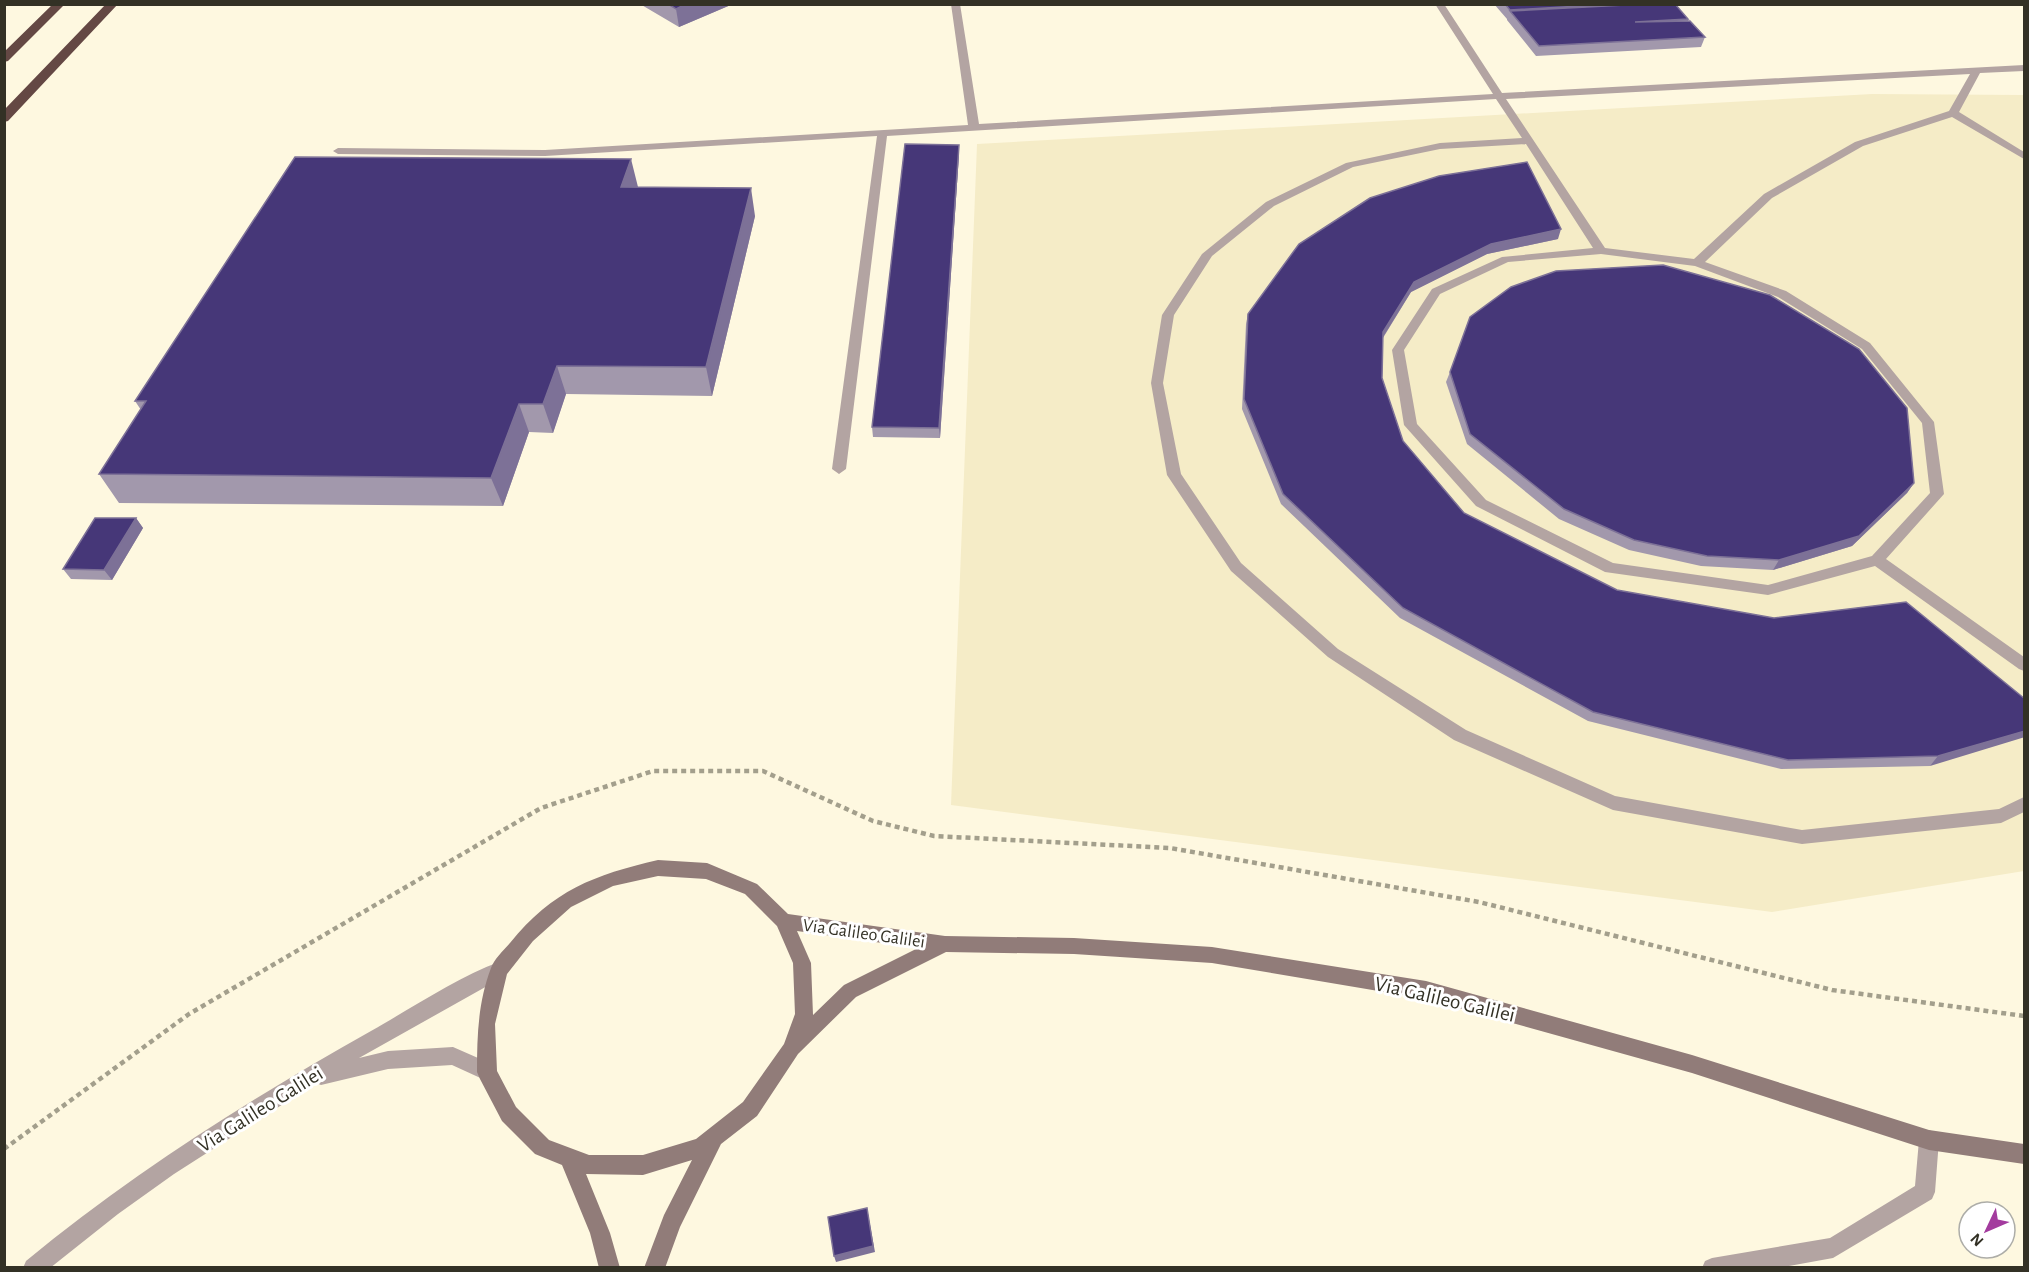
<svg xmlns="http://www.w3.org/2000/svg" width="2029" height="1272" viewBox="0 0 2029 1272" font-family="'Alegreya Sans',sans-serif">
	<rect width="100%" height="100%" fill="#fef8e0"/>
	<path fill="#f5ecc7" d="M 1872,94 L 2024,95 L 2024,871 L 1772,912 L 951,805 L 977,144 Z"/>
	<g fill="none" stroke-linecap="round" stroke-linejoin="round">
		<path stroke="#a39f8c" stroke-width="4.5" stroke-dasharray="5 4" stroke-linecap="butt" d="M 4,1149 L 189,1014 L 541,808 L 653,771 L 763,771 L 873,821 L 934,836 L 1170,848 L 1479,902 L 1832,990 L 2024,1016"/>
		<path fill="#b3a4a2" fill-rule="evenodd" d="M 951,4 L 960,4 L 979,124 L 1493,94 L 1435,4 L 1444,4 L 1502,93 L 2024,65 L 2024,71 L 1980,73 L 1959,112 L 2024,152 L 2024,159 L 1952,117 L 1863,146 L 1772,198 L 1705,262 L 1786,291 L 1870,343 L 1934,422 L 1944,494 L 1886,559 L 2024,657 L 2024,671 L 2019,669 L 1875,566 L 1768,595 L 1605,572 L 1476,506 L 1404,425 L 1392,350 L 1432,289 L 1502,257 L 1593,248 L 1526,144 L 1440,149 L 1353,167 L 1274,206 L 1212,256 L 1174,315 L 1163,383 L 1181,474 L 1241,563 L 1338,649 L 1466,730 L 1615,796 L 1802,830 L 1999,809 L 2024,797 L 2024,812 L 2001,823 L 1802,844 L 1613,810 L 1454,740 L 1328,657 L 1231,571 L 1167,475 L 1151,383 L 1162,315 L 1202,254 L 1266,202 L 1346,163 L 1440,143 L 1522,138 L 1496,99 L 887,136 L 846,469 L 839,474 L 832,469 L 877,136 L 545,156 L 338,154 L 333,151 L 338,148 L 545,150 L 968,125 ZM 1970,74 L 1949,111 L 1855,142 L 1764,194 L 1694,259 L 1605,248 L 1506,99 ZM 1601,254 L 1695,266 L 1778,297 L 1862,349 L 1922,423 L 1930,493 L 1872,556 L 1768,585 L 1613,563 L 1486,500 L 1417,424 L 1404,350 L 1440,294 L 1508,262 Z"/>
		<path fill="#b3a4a2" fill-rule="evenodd" d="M 499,962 L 505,964 L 508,970 L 505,976 L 359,1058 L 388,1051 L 453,1047 L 494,1065 L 497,1072 L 494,1079 L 487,1081 L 452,1065 L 388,1069 L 321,1085 L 316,1083 L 174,1174 L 118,1214 L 50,1268 L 23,1268 L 26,1261 C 133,1173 250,1099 371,1031 C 410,1009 458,977 499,962 Z
			M 1929,1130 L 1936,1133 L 1939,1140 L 1935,1192 L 1932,1199 L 1833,1258 L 1778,1268 L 1702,1268 L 1705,1261 L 1712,1258 L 1830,1238 L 1915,1186 L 1919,1140 L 1922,1133 Z"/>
		<path fill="#917c79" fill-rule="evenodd" d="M 658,860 L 707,863 L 757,884 L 788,914 L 945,936 L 1074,938 L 1212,947 L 1426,981 L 1692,1055 L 1929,1130 L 2024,1144 L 2024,1164 L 1929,1150 L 1692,1073 L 1426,999 L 1212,963 L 1074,954 L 946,952 L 856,997 L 798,1054 L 757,1116 L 721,1144 L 680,1227 L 665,1268 L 644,1268 L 664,1215 L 692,1160 L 643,1175 L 586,1174 L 610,1233 L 620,1268 L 599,1268 L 590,1233 L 562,1165 L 535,1154 L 502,1121 L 480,1079 L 477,1072 C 477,1036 478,1002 491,968 C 494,959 503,951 510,943 C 553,890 594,875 658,860 ZM 658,876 L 706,879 L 745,894 L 777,926 L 793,963 L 795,1014 L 784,1044 L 743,1102 L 696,1139 L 643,1155 L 589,1155 L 549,1140 L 516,1107 L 497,1071 L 495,1024 L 507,974 L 533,941 L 571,907 L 613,886 ZM 797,931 L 918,948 L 844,985 L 813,1015 L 811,963 Z"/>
		<path fill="#644844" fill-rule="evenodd" d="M 53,4 L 65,4 L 8,61 L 4,62 L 4,52 Z
			M 106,4 L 118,4 L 8,121 L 4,122 L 4,110 Z"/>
	</g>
	<path fill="#a298ac" d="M 640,4 L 733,4 L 679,27 Z
		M 1494,4 L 1675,4 L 1688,19 L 1688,21 L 1705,37 L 1701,47 L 1536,56 L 1507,20 L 1507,19 Z
		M 959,154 L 940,438 L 873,437 L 872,427 Z
		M 637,187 L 755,216 L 712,396 L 566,394 L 553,433 L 529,432 L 503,506 L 119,503 L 99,474 L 141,410 L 135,401 Z
		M 1558,239 L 1487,254 L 1411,292 L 1383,338 L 1382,378 L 1403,441 L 1464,513 L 1617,590 L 2025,699 L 1930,766 L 1781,769 L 1588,721 L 1400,618 L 1281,504 L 1242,409 L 1246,324 L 1248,314 L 1299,244 Z
		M 1450,372 L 1914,483 L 1907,493 L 1852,546 L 1773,570 L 1701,566 L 1629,550 L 1559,519 L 1467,444 L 1446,382 Z
		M 136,518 L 143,528 L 112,580 L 71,579 L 63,569 Z"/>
	<path fill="#7d7197" d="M 686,4 L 733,4 L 679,27 L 676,9 Z
		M 959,145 L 959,154 L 940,438 L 939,428 Z
		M 631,159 L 638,187 L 628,215 L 621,187 Z
		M 751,188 L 755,216 L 712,396 L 706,367 Z
		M 1561,229 L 1558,239 L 1487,254 L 1411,292 L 1380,342 L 1383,332 L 1414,282 L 1491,244 Z
		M 557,366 L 566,394 L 553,433 L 543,404 Z
		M 519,404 L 529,432 L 503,506 L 491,478 Z
		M 1914,483 L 1907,493 L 1852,546 L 1773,570 L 1779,560 Z
		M 136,518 L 143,528 L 112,580 L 104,570 Z
		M 2025,731 L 2025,737 L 1930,766 L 1938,756 Z
		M 867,1208 L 875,1252 L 836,1262 L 834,1256 Z"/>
	<path fill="#463778" stroke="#7d7197" stroke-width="1.5" d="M 668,4 L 686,4 L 676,9 Z
		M 1505,4 L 1615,4 L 1510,10 Z
		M 1645,4 L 1675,4 L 1688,19 L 1635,22 L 1690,21 L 1705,37 L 1539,46 L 1510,11 Z
		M 905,144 L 959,145 L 939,428 L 872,427 Z
		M 295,157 L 631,159 L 621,187 L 751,188 L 706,367 L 557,366 L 543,404 L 519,404 L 491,478 L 99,474 L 146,401 L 135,401 Z
		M 1527,162 L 1561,229 L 1491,244 L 1414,282 L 1383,332 L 1382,378 L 1403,441 L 1464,513 L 1617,590 L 1774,618 L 1906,602 L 2025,699 L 2025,731 L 1938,756 L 1788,760 L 1593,712 L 1403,608 L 1283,494 L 1244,399 L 1248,314 L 1299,244 L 1370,198 L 1439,176 Z
		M 1663,265 L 1770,295 L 1859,349 L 1907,408 L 1914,483 L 1859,536 L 1779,560 L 1707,556 L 1634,540 L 1564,509 L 1470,434 L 1450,372 L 1470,317 L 1511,287 L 1556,271 Z
		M 95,518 L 136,518 L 104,570 L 63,569 Z
		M 867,1208 L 873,1246 L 834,1256 L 828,1217 Z"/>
	<g text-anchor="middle" stroke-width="6" stroke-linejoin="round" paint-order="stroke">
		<g font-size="18" fill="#333125" stroke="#fff">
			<text transform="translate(864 933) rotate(8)" y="6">Via Galileo Galilei</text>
		</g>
		<g font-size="21" fill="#333125" stroke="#fff">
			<text transform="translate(1445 999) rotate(13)" y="7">Via Galileo Galilei</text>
			<text transform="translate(260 1109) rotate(-32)" y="7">Via Galileo Galilei</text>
		</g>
	</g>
	<rect width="2029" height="1272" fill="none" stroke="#333125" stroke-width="12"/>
	<g transform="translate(1987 1230) rotate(226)"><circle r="28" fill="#ffffff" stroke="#adada8" stroke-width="1.5"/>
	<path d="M0-4.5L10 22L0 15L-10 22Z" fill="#a33b9e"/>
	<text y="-9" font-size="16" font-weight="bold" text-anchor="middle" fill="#333125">N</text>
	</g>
</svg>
